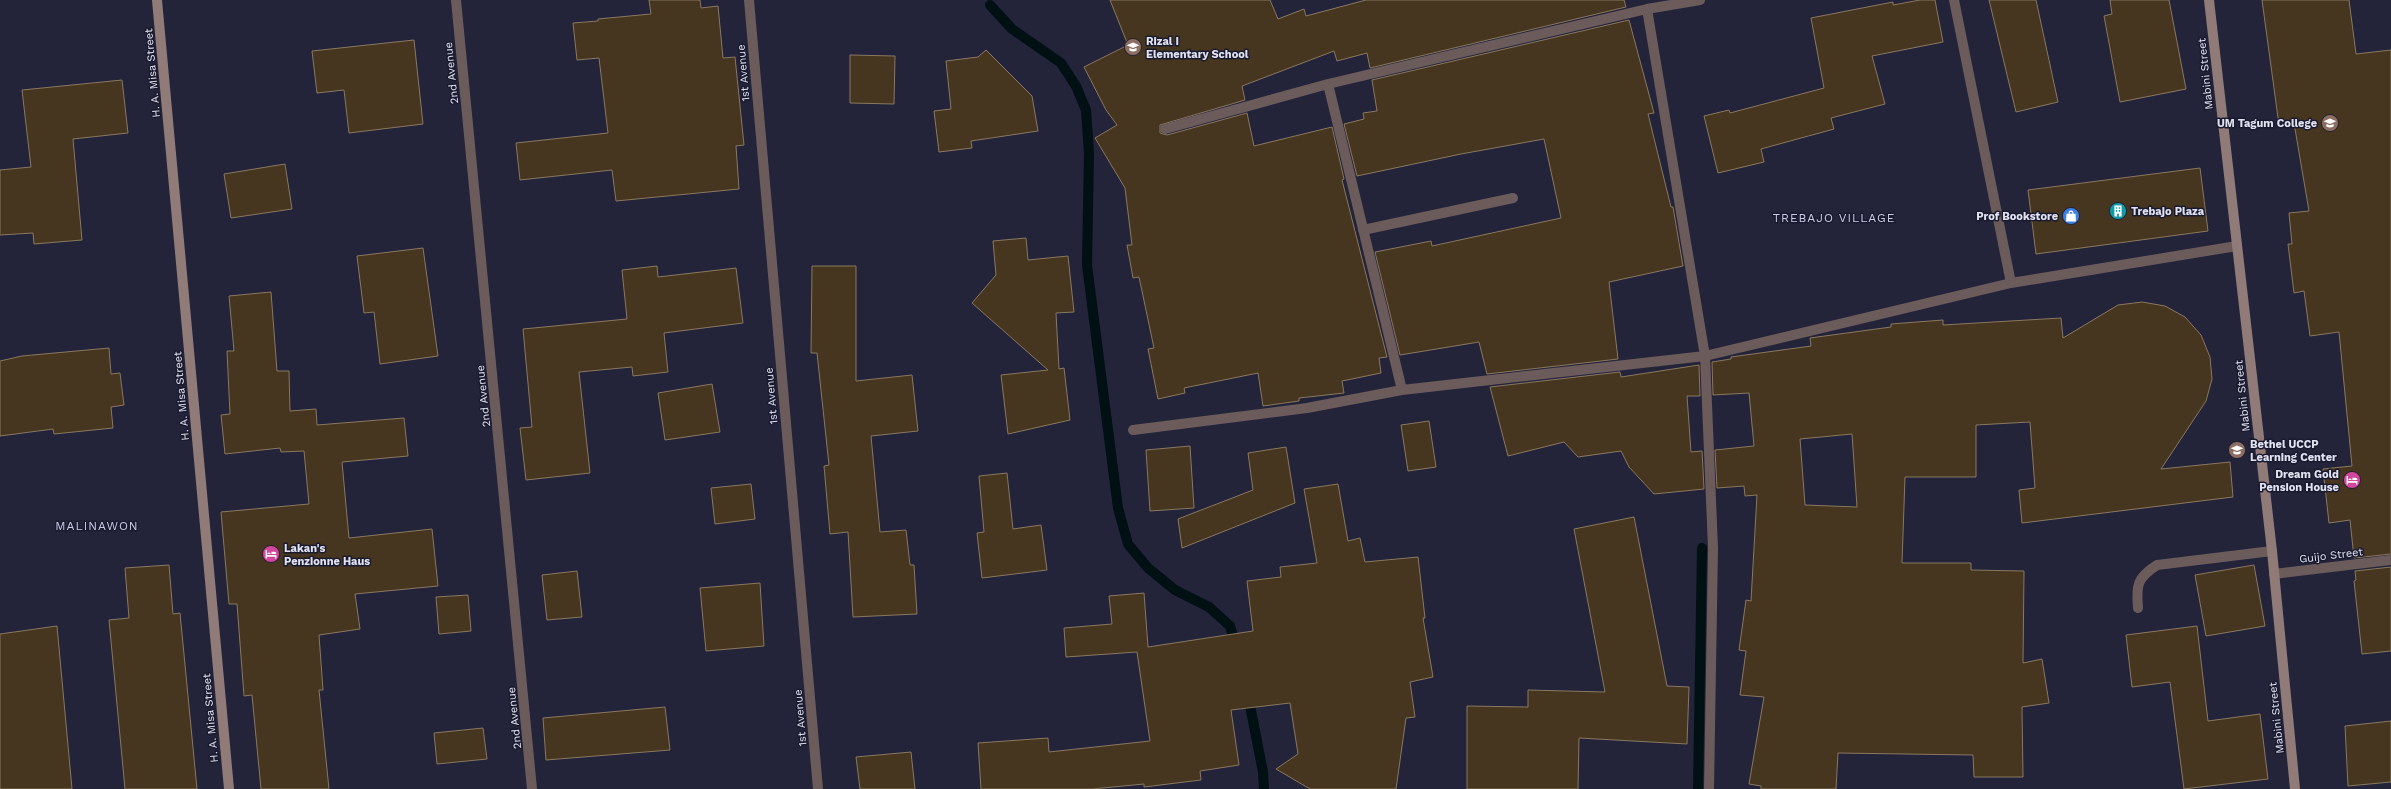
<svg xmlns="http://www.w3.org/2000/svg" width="2391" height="789" viewBox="0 0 2391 789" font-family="'Work Sans',sans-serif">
	<rect width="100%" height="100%" fill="#23233a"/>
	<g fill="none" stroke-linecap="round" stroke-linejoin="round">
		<path stroke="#001013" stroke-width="10" d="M 990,5 L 1012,29 L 1061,63 L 1076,86 L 1086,110 L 1089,153 L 1087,265 L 1118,508 L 1128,544 L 1148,568 L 1175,590 L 1209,607 L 1230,626 L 1236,647
			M 1248,695 L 1263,772 L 1264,789
			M 1698,789 L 1702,548"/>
	</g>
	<path fill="#46361f" stroke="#8a7860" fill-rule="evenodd" d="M 649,0 L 700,0 L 701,8 L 718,6 L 723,58 L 735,57 L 744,145 L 736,146 L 739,189 L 616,201 L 612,170 L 520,180 L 516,143 L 608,133 L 599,58 L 577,60 L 573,23 L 598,21 L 598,19 L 651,14 Z
		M 1110,0 L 1270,0 L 1278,19 L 1304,9 L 1306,16 L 1366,0 L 1624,0 L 1626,7 L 1370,68 L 1367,53 L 1337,61 L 1334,51 L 1242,86 L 1245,100 L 1160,125 L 1160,133 L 1167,135 L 1247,113 L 1254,146 L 1332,127 L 1344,179 L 1342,180 L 1387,357 L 1379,358 L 1381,373 L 1342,381 L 1344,393 L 1299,398 L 1299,401 L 1263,406 L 1258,373 L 1184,388 L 1185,393 L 1158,399 L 1148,349 L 1154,348 L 1139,277 L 1133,278 L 1127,245 L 1132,245 L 1125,188 L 1095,138 L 1117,125 L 1106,110 L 1084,67 L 1128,45 Z
		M 1920,0 L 1935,0 L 1943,42 L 1872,56 L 1885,104 L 1831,118 L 1834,129 L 1761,149 L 1764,162 L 1718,173 L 1704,116 L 1729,110 L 1730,113 L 1824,88 L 1811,18 L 1893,2 L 1893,5 Z
		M 1989,0 L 2036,0 L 2058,102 L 2016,112 Z
		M 2110,0 L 2169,0 L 2186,89 L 2120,102 L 2104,16 L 2112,14 Z
		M 2262,0 L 2349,0 L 2356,54 L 2391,50 L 2391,554 L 2354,558 L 2350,520 L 2329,523 L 2323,469 L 2352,466 L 2339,332 L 2310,336 L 2304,291 L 2294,293 L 2288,244 L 2292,244 L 2289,213 L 2309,211 L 2294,123 L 2279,125 Z
		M 1629,20 L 1654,113 L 1648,114 L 1671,207 L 1673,207 L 1683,266 L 1609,282 L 1618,359 L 1487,374 L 1479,342 L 1400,355 L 1375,252 L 1431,241 L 1432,246 L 1561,218 L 1544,139 L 1461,154 L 1357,176 L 1344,124 L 1364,119 L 1363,113 L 1377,111 L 1372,80 Z
		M 414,40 L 423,124 L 349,133 L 344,90 L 317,93 L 312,51 Z
		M 986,50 L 1032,96 L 1038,131 L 971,141 L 972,148 L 939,152 L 934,111 L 951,109 L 946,61 L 978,57 Z
		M 850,55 L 895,56 L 894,104 L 850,103 Z
		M 122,80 L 128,133 L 73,139 L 82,240 L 34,244 L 33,233 L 0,235 L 0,170 L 31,167 L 22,90 Z
		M 285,164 L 292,209 L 231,218 L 224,174 Z
		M 2200,168 L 2208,231 L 2036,254 L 2028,190 Z
		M 1026,238 L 1028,260 L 1068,256 L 1074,312 L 1056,313 L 1059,369 L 1064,368 L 1070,420 L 1008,434 L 1001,375 L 1048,370 L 972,303 L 996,275 L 993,241 Z
		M 423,248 L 438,356 L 380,364 L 374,312 L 364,313 L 357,256 Z
		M 657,266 L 658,277 L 736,268 L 743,323 L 664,333 L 668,372 L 633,376 L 632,367 L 579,372 L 590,473 L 526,480 L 520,428 L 532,427 L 523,329 L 627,319 L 622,270 Z
		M 812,266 L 856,266 L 856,381 L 912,375 L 918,431 L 871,436 L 880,532 L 906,530 L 910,565 L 914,565 L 917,614 L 853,617 L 848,532 L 830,534 L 824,466 L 829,465 L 817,353 L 811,353 Z
		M 271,292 L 277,371 L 289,371 L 290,411 L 316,409 L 317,425 L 404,418 L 408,456 L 342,462 L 349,538 L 432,529 L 438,586 L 355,594 L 360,629 L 319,635 L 323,690 L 319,690 L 329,789 L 261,789 L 252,695 L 244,696 L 237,604 L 229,604 L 221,512 L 309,504 L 304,451 L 281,452 L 280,448 L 225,454 L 221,415 L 230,414 L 227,351 L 234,351 L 229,296 Z
		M 2142,302 L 2165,306 L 2185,317 L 2201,335 L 2210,357 L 2212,379 L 2206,401 L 2161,469 L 2230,462 L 2233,497 L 2022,523 L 2019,490 L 2035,488 L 2030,422 L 1976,425 L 1976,477 L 1905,477 L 1902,563 L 1971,563 L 1971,570 L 2024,571 L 2023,663 L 2042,659 L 2049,703 L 2022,707 L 2023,777 L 1974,777 L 1973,755 L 1838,753 L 1836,789 L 1761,789 L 1761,786 L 1749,784 L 1764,697 L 1740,695 L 1746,651 L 1739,650 L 1746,600 L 1751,601 L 1757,495 L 1745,496 L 1744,486 L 1717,488 L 1715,450 L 1754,446 L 1749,393 L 1713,395 L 1712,362 L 1731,359 L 1731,357 L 1811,346 L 1810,338 L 1891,327 L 1891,324 L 1943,320 L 1943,325 L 2061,318 L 2063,338 L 2118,305 ZM 1852,434 L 1857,507 L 1805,505 L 1800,439 Z
		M 109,348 L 111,374 L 120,373 L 124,405 L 111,407 L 113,428 L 54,434 L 53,429 L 0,436 L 0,361 L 22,356 Z
		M 1699,365 L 1700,396 L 1687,396 L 1691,452 L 1702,451 L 1704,489 L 1654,494 L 1629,467 L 1621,451 L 1578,457 L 1564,442 L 1508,456 L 1490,387 L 1620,372 L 1621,377 Z
		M 712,384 L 720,432 L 665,440 L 658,393 Z
		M 1429,421 L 1436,467 L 1408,471 L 1401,425 Z
		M 1190,446 L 1194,508 L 1150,511 L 1146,450 Z
		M 1286,447 L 1295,503 L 1182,548 L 1178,519 L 1253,490 L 1248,453 Z
		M 1007,473 L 1013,529 L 1041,525 L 1047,570 L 982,578 L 977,533 L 984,532 L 979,476 Z
		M 751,484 L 755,519 L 715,524 L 711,488 Z
		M 1338,484 L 1348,541 L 1360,538 L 1365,562 L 1418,557 L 1425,618 L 1423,618 L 1433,677 L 1410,682 L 1415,717 L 1406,718 L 1396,789 L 1310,789 L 1276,769 L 1298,754 L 1290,703 L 1231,710 L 1239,765 L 1200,771 L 1201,780 L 1144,787 L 1144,784 L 1092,789 L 981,789 L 978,743 L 1048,738 L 1049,752 L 1150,741 L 1137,652 L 1066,657 L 1064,628 L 1112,624 L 1109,596 L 1144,593 L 1148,647 L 1253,631 L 1247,581 L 1281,577 L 1280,567 L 1317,563 L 1304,489 Z
		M 1634,517 L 1667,686 L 1689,687 L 1687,744 L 1579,738 L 1578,789 L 1467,789 L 1467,706 L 1528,707 L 1528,690 L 1605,692 L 1574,529 Z
		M 169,565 L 173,614 L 180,613 L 197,789 L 125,789 L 109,620 L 129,618 L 125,568 Z
		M 2254,565 L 2265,626 L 2206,636 L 2195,575 Z
		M 2391,567 L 2391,651 L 2362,654 L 2354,581 L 2356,580 L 2355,571 Z
		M 577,571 L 582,617 L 547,620 L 542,575 Z
		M 760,583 L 764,646 L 706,651 L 700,588 Z
		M 468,595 L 471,631 L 439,634 L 436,597 Z
		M 57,626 L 72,789 L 0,789 L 0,634 Z
		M 2197,626 L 2208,721 L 2260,714 L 2268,779 L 2184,789 L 2170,682 L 2132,687 L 2126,635 Z
		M 665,707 L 670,750 L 546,760 L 543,718 Z
		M 2391,721 L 2391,782 L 2348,786 L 2345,726 Z
		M 483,728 L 487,759 L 437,764 L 434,733 Z
		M 911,752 L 915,789 L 860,789 L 856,757 Z"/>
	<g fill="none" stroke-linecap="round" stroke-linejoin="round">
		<path stroke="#6b5c5b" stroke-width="10" d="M 2138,608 C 2136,585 2137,578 2157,565 L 2272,551"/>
		<path stroke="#6b5c5b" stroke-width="10" d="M 456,0 L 532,789
			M 749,0 L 818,789
			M 1954,0 L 2011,283
			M 1647,9 L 1705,356 L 1713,548 L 1709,789
			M 1328,84 L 1402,390
			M 1165,129 L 1328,84 L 1647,9 L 1700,0
			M 1363,230 L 1513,198
			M 1133,430 L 1307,408 L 1402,390 L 1705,356 L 2011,283 L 2237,246
			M 2274,574 L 2391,560"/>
		<path stroke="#917b78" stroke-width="10" d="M 157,0 L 229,789
			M 2209,0 L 2272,551 L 2295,789"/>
	</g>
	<defs>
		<g id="school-disc" transform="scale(0.9)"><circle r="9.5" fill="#8d6e63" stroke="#1a1a2f"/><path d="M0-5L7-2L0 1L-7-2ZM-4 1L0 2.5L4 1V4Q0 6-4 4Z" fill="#fff"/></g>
		<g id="university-disc" transform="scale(0.9)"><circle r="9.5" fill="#8d6e63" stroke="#1a1a2f"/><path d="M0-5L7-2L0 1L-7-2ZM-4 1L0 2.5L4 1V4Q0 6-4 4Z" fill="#fff"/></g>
		<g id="building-disc" transform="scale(0.9)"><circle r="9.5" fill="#0f9aa8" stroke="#1a1a2f"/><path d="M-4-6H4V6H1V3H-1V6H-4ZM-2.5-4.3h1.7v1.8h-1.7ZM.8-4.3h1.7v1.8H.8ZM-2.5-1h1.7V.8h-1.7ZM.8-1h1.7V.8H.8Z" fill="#fff"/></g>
		<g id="shop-disc" transform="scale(0.9)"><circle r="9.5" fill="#3f7fe0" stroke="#1a1a2f"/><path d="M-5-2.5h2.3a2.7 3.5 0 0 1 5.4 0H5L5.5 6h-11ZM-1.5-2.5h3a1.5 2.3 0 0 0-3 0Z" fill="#fff"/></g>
		<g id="hotel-disc" transform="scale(0.9)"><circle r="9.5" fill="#d1479c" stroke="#1a1a2f"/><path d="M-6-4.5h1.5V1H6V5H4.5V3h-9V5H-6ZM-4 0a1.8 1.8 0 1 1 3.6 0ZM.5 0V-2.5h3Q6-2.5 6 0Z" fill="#fff"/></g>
	</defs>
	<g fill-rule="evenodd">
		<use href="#school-disc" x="1133" y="47"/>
		<use href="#university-disc" x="2330" y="123"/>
		<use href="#building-disc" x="2118" y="211"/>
		<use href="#shop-disc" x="2071" y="216"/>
		<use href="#school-disc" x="2237" y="450"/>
		<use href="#hotel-disc" x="2352" y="480"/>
		<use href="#hotel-disc" x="271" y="554"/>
	</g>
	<g text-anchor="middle" stroke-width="3" stroke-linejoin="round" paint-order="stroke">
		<g font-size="11" font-weight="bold" fill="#e2e3f2" stroke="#1a1a2f" text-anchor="start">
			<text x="1146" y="45">Rizal I<tspan x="1146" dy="13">Elementary School</tspan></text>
			<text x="2317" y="127" text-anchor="end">UM Tagum College</text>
			<text x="2131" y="215">Trebajo Plaza</text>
			<text x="2058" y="220" text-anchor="end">Prof Bookstore</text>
			<text x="2250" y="448">Bethel UCCP<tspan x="2250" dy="13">Learning Center</tspan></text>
			<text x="2339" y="478" text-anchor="end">Dream Gold<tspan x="2339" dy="13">Pension House</tspan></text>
			<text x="284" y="552">Lakan's<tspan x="284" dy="13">Penzionne Haus</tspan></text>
		</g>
		<g font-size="11" fill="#e2e3f2" stroke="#1a1a2f">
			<text transform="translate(152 73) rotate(-95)" y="4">H. A. Misa Street</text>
			<text transform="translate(451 73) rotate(-96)" y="4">2nd Avenue</text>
			<text transform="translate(743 73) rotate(-95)" y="4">1st Avenue</text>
			<text transform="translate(2205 74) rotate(-96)" y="4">Mabini Street</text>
			<text transform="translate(181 396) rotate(-95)" y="4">H. A. Misa Street</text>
			<text transform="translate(483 396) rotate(-96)" y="4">2nd Avenue</text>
			<text transform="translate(771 396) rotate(-95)" y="4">1st Avenue</text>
			<text transform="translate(2242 396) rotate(-96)" y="4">Mabini Street</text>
			<text transform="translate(2331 555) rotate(-7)" y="4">Guijo Street</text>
			<text transform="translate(210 718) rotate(-95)" y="4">H. A. Misa Street</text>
			<text transform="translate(514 718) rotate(-96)" y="4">2nd Avenue</text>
			<text transform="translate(800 718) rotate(-95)" y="4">1st Avenue</text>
			<text transform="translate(2276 718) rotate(-96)" y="4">Mabini Street</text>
		</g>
		<g font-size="12" letter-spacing="1" fill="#cbcdea" stroke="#1a1a2f">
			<text x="1834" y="222">TREBAJO VILLAGE</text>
			<text x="97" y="530">MALINAWON</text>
		</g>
	</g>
</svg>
